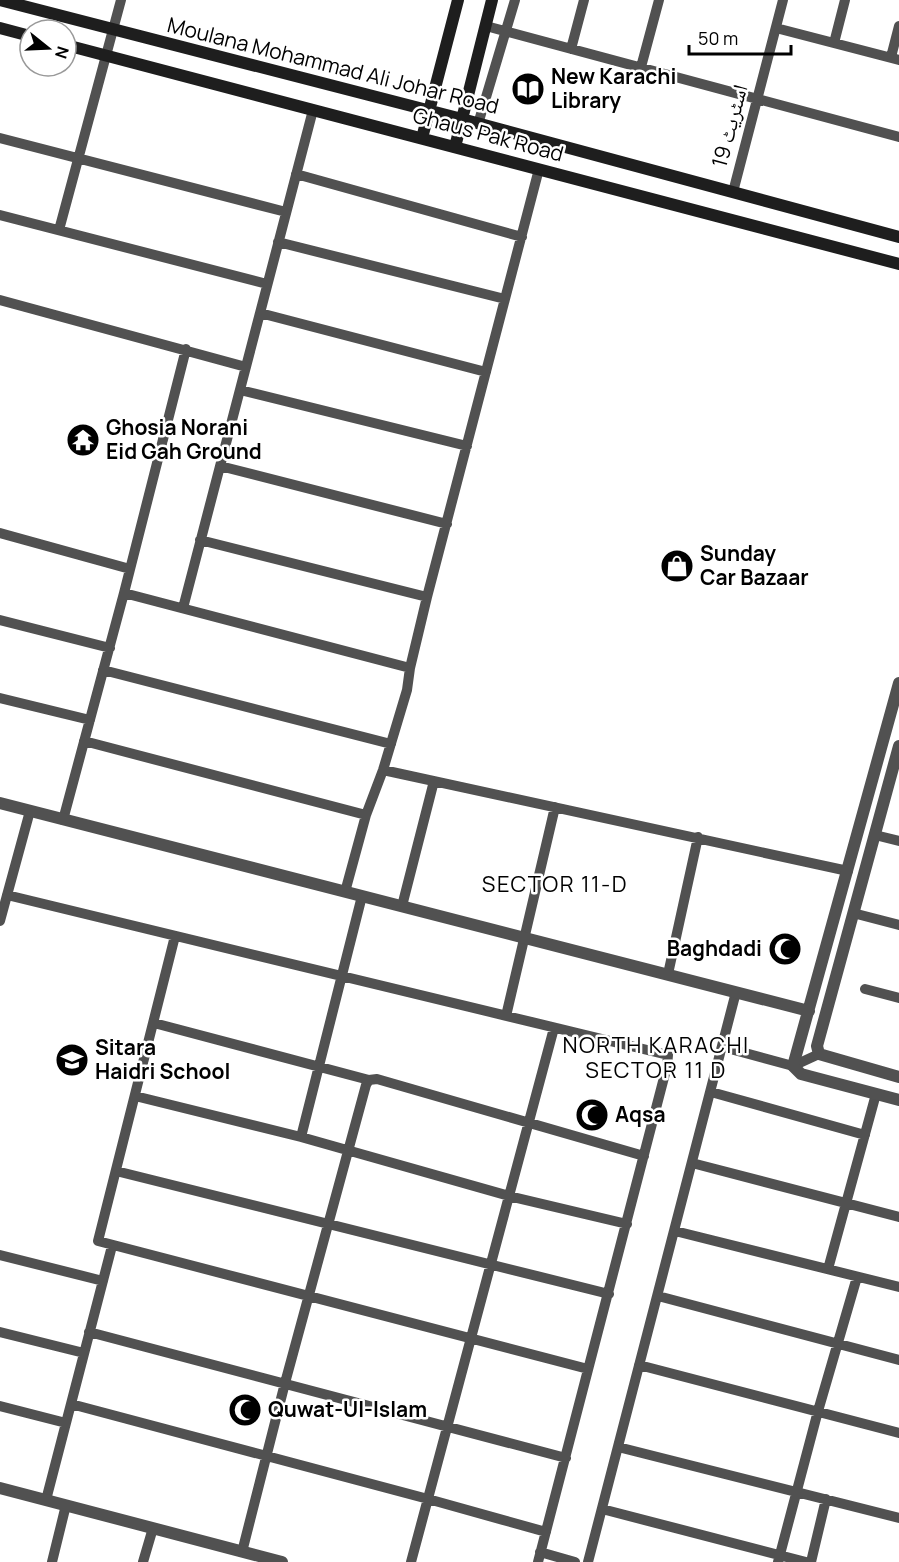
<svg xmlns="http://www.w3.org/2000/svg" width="899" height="1562" viewBox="0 0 899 1562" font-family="Manrope,'Noto Naskh Arabic',sans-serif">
	<rect width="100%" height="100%" fill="#fff"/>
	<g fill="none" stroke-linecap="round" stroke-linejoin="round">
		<path stroke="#515151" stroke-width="10" d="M 486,26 L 899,137
			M 776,28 L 899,60
			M 834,43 L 845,0
			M 571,49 L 584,0
			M 891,57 L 899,26
			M 641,67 L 659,0
			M 478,124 L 515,0
			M 0,138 L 286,212
			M 296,174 L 522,237
			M 733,192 L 783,0
			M 0,215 L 267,284
			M 59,230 L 121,0
			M 278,242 L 505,299
			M 0,300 L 246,367
			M 260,313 L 486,372
			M 240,390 L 467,446
			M 220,466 L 447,524
			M 0,533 L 130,569
			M 200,540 L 427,597
			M 124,593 L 410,668
			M 183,608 L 313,110
			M 0,620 L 110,648
			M 103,670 L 391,744
			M 0,698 L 90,720
			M 84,741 L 366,815
			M 383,770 L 848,871
			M 63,820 L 124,593 L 186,349
			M 875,835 L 899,841
			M 345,892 L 366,815 L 383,770 L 407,690 L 410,668 L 427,597 L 539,169
			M 7,895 L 668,1055 L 667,1066 L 538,1562
			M 402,906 L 434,781
			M 853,913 L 899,925
			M 0,921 L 30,811
			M 175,936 L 98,1241 L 588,1369
			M 668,974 L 698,837
			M 865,989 L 899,998
			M 506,1016 L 555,807
			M 154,1023 L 369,1080 L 377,1079 L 644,1156
			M 723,1047 L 793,1066 L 819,1054
			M 711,1092 L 865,1135
			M 135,1096 L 301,1137 L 509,1196 L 627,1224
			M 301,1137 L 362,896
			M 692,1163 L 899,1217
			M 116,1171 L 609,1294
			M 675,1231 L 899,1287
			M 0,1255 L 103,1281
			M 828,1269 L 876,1094
			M 658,1296 L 899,1360
			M 0,1332 L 84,1353
			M 89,1332 L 566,1458
			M 639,1365 L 899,1433
			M 71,1404 L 428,1499 L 546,1532
			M 0,1406 L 66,1423
			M 618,1447 L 899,1518
			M 46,1500 L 112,1246
			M 602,1509 L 806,1562
			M 242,1552 L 285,1383 L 366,1085 L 369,1080
			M 540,1552 L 575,1562
			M 52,1562 L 66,1505
			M 143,1562 L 153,1528
			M 411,1562 L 554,1028
			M 588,1562 L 736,992
			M 778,1562 L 818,1411 L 857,1277
			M 811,1562 L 826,1499"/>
		<path stroke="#515151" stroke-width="12" d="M 899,683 L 793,1066 L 801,1074 L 899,1100
			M 899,746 L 817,1046 L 819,1054 L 899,1077
			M 0,803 L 809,1011
			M 0,1488 L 282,1562"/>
		<path stroke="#1e1e1e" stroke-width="12" d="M 0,0 L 462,119 L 899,237
			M 0,28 L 30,36
			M 66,45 L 899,264
			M 422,138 L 458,0
			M 455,147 L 492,0"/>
	</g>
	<defs>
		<g id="library-disc" transform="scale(1.725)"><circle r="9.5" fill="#000" stroke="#fff"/><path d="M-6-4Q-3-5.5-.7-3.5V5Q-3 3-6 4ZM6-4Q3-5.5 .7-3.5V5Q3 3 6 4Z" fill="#fff"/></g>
		<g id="temple-disc" transform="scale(1.725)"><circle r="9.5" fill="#000" stroke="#fff"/><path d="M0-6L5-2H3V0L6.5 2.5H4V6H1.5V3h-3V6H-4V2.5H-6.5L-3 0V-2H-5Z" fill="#fff"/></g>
		<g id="shop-disc" transform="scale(1.725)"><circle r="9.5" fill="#000" stroke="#fff"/><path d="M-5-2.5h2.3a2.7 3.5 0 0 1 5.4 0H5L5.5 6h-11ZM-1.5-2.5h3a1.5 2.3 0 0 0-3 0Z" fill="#fff"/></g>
		<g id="mosque-disc" transform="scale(1.725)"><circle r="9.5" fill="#000" stroke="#fff"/><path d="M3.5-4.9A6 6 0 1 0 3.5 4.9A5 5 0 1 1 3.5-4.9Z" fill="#fff"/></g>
		<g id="school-disc" transform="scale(1.725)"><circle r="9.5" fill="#000" stroke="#fff"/><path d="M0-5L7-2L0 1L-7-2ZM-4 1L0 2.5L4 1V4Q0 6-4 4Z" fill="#fff"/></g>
	</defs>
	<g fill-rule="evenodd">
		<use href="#library-disc" x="528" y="89"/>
		<use href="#temple-disc" x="83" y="440"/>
		<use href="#shop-disc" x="677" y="566"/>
		<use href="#mosque-disc" x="785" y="949"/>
		<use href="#school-disc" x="72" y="1060"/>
		<use href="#mosque-disc" x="592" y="1115"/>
		<use href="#mosque-disc" x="245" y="1410"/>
	</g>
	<g text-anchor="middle" stroke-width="5" stroke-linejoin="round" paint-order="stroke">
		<g font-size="21" fill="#000" stroke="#fff">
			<text transform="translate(333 66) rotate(14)" y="7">Moulana Mohammad Ali Johar Road</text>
			<text transform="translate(730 126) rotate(-75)" y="7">اسٹریٹ 19</text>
			<text transform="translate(488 135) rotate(15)" y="7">Ghaus Pak Road</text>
		</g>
		<g font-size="21" font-weight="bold" fill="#000" stroke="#fff" text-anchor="start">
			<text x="551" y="84">New Karachi<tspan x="551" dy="24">Library</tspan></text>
			<text x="106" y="435">Ghosia Norani<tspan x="106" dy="24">Eid Gah Ground</tspan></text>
			<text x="700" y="561">Sunday<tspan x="700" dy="24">Car Bazaar</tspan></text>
			<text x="762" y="956" text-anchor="end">Baghdadi</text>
			<text x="95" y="1055">Sitara<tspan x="95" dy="24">Haidri School</tspan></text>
			<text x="615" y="1122">Aqsa</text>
			<text x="268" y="1417">Quwat-Ul-Islam</text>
		</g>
		<g font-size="22" letter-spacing="1.5" fill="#000" stroke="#fff">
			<text x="555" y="892">SECTOR 11-D</text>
			<text x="656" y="1053">NORTH KARACHI<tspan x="656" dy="25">SECTOR 11 D</tspan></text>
		</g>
	</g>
	<g transform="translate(48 48) rotate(108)"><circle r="28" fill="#ffffff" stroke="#999999" stroke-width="1.5"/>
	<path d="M0-4.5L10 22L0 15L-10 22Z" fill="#000000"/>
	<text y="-9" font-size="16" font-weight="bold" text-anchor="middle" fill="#000000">N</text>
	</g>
	<path d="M689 45v9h102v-9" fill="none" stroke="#000000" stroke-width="3"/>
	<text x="698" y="45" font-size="18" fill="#000000" stroke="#ffffff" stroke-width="4.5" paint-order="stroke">50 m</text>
</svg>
